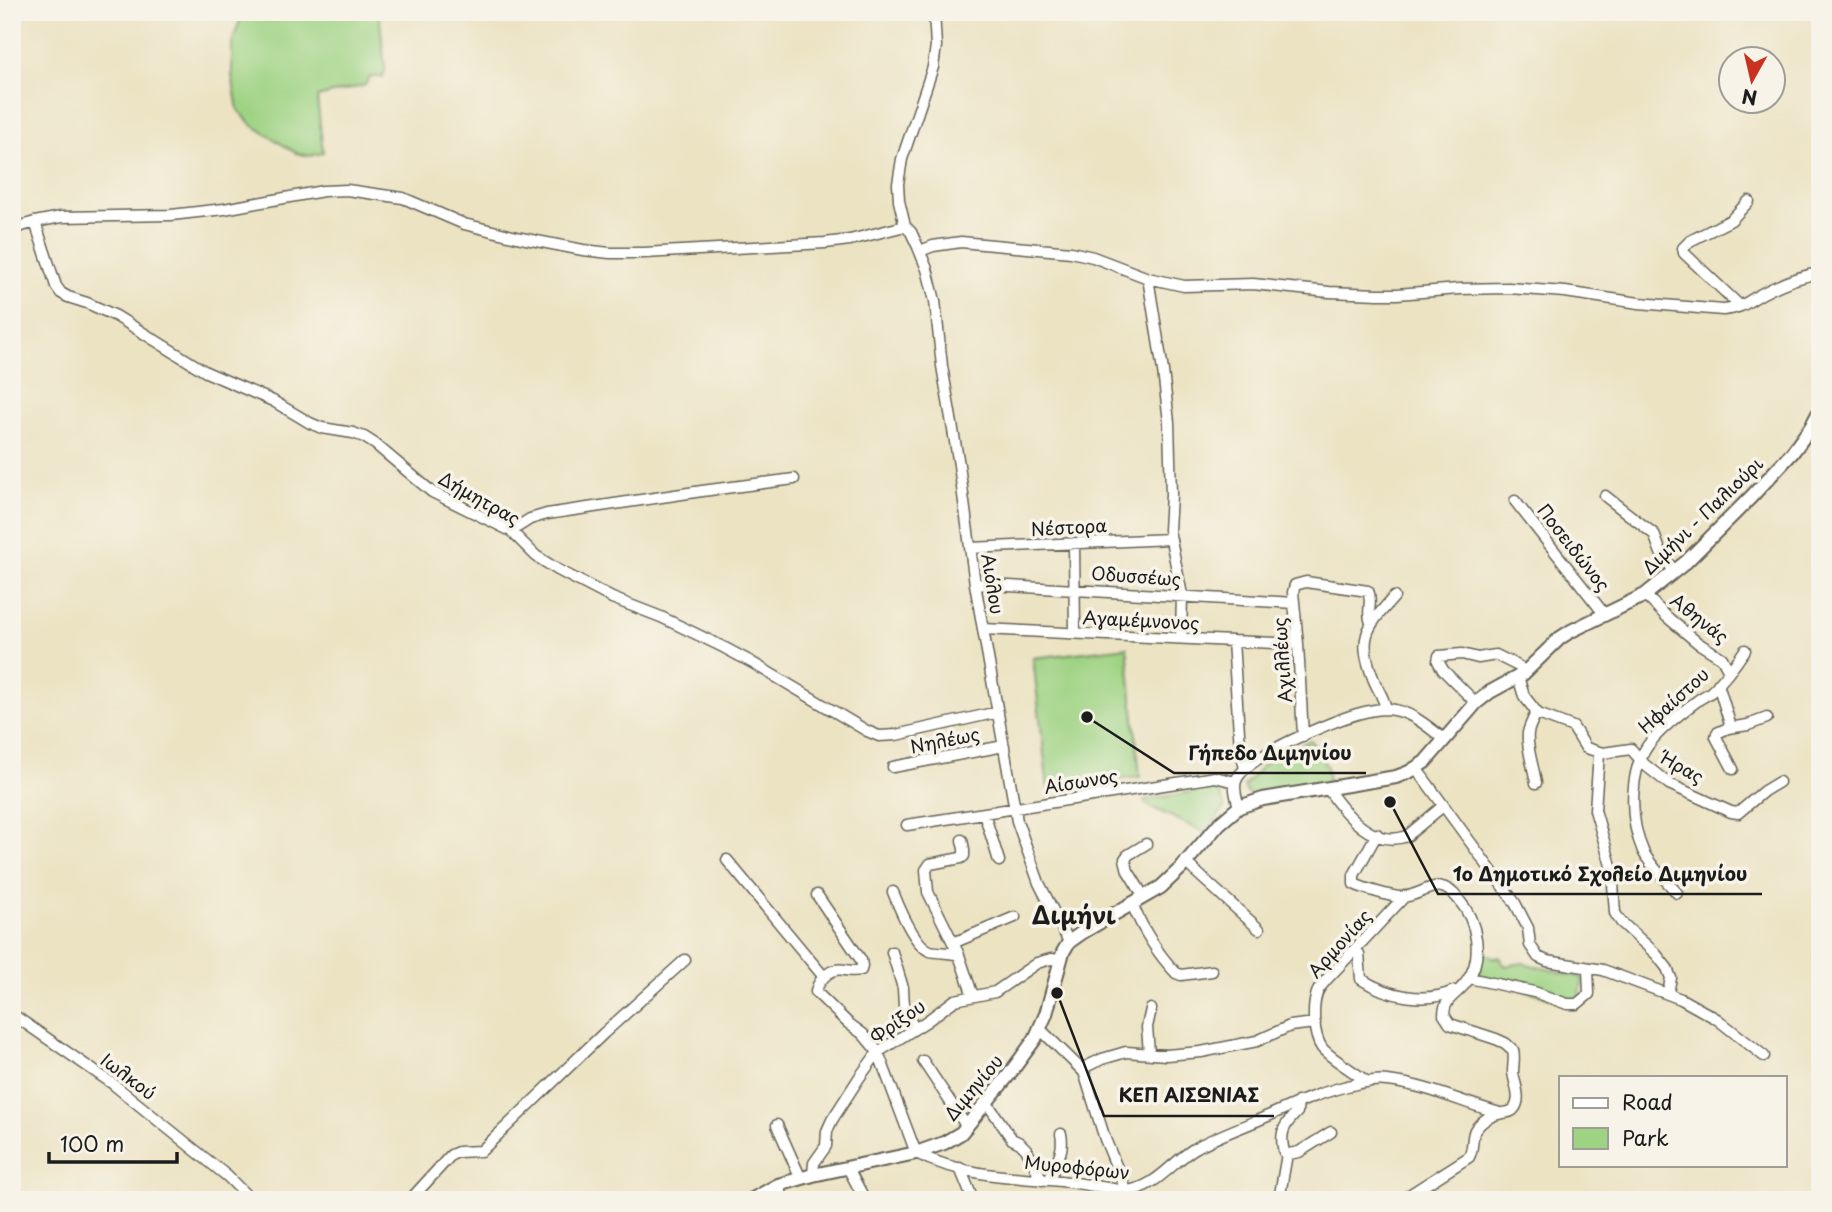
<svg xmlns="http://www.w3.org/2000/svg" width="1832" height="1212" viewBox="0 0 1832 1212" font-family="'Playpen Sans',sans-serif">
	<rect width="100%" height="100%" fill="#f7f3e8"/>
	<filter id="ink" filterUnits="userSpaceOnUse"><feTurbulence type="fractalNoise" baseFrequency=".0143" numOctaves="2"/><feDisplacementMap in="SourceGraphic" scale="14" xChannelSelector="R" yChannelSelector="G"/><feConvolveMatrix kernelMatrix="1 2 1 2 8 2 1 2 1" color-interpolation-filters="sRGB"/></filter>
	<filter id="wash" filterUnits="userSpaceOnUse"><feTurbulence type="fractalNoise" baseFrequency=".00686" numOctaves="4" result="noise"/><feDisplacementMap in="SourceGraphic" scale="28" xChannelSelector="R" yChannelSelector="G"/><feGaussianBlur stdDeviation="1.57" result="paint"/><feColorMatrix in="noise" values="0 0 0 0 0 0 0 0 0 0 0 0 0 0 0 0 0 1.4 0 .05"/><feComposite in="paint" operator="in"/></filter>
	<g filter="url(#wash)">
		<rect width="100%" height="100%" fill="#ece3c3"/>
		<path fill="#9fd384" stroke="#5e7850" stroke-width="2" d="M 243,12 L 379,12 L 385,69 L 383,77 L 370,77 L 365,85 L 358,87 L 317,97 L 323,153 L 309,156 L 296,153 L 252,125 L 238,110 L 232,75 L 232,43 Z
			M 1127,647 L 1140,777 L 1048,789 L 1033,658 Z
			M 1311,740 L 1327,767 L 1329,782 L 1252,796 L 1247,793 L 1244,786 L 1270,758 Z
			M 1217,788 L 1225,807 L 1206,833 L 1153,808 L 1146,804 L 1144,800 Z
			M 1482,952 L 1494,958 L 1500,957 L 1505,966 L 1523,963 L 1583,978 L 1579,1001 L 1571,1004 L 1479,976 Z"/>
	</g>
	<g filter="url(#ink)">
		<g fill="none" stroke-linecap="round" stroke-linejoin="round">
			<g stroke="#656256" stroke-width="13">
				<path id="minor" d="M 934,12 L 936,46 L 933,67 L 902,159 L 898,184 L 899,201 L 905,226 L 911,232 L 918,247 L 927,269 L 935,301 L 942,366 L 959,465 L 975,584 L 1017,821 L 1039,883 L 1069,942
					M 35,222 L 56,286 L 61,293 L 68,297 L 87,303 L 116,316 L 206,372 L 273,401 L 310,423 L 322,428 L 353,433 L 364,437 L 375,444 L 432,492 L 511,531 L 536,556 L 558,570 L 612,598 L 661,617 L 723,647 L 751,662 L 867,731 L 879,736 L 896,735 L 998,712
					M 12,229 L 35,222 L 61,217 L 171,215 L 224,209 L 323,191 L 347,190 L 403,198 L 464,224 L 521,238 L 583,250 L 610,253 L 644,253 L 825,243 L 850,240 L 905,226
					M 920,251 L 933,246 L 961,242 L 1071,252 L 1093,257 L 1148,278 L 1184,286 L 1253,284 L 1329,292 L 1378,294 L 1397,294 L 1459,289 L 1508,288 L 1565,292 L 1639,303 L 1723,310 C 1744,308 1746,302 1763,293 C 1780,284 1800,276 1820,273
					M 1148,278 L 1163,371 L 1169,422 L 1171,495 L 1169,530 L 1182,595 L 1181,638
					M 1740,306 L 1684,253 L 1683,248 L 1690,241 L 1731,220 L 1749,201
					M 1605,496 L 1654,534 L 1661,553 L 1674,571
					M 1515,501 L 1605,615
					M 511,531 L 530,519 L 547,514 L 702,491 L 794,479
					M 1074,543 L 1075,633
					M 970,548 L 1170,539
					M 975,584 L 1294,603
					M 1645,595 L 1667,617 L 1698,643 L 1722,658 L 1729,671
					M 983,629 L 1298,644
					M 1233,641 L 1240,748 L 1245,768
					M 1518,677 L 1524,696 L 1538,714 L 1573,727 L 1586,748 L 1603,753 L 1631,749 L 1645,765 L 1669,784 L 1731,812 L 1738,813 L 1764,791 L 1779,782
					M 1718,684 L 1731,727
					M 1476,703 L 1443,670 L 1438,661 L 1439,656 L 1462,654 L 1478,658 L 1496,655 L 1518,666 L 1525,672
					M 1386,709 C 1384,697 1377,689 1373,678 C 1357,637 1367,627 1394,597
					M 1536,712 C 1534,719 1529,726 1528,733 C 1526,748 1534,768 1536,783
					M 1303,736 L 1298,644 L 1293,592 L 1295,585 L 1306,582 L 1368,591 C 1373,601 1366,613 1371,622
					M 1599,753 L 1595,810 L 1612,869 L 1615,913 L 1621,922 L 1656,954 L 1667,968 L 1671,978 L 1668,993
					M 893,767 L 1004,746
					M 1416,768 L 1515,903 L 1528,928 L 1530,945 L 1538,957 L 1547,961 L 1603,970 L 1681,999 L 1717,1019 L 1764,1056
					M 1733,769 L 1716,737 L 1717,733 L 1728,728 L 1748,725 L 1767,718
					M 1328,789 C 1344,813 1373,849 1407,836 L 1443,806
					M 1239,807 C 1237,799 1233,789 1236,781 C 1244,757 1332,721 1357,714 C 1367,711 1378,709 1388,709 C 1411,711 1427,726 1444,739
					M 984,813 L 999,861
					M 907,825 L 1215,777 L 1235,782
					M 1377,834 L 1354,875 L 1354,884 C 1363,888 1391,897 1401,897 C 1426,896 1437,872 1459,900 C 1477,921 1484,957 1467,981 C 1458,995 1444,997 1444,1015 L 1450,1024 L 1496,1039 L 1505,1043 L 1513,1050 C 1515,1058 1513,1064 1513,1072 C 1514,1083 1523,1100 1513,1110 C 1509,1113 1508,1112 1503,1113 C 1492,1114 1481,1121 1475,1130 C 1471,1138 1474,1148 1469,1157 L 1403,1199
					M 962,840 L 964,849 L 964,856 L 961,858 L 930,864 L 926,870 L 928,892 L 959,955 L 973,996
					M 727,860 L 824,977
					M 1186,863 L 1259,929
					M 893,892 C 899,907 914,945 930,951 C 939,953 950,952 959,955
					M 1677,893 C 1666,880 1650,866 1643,851 C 1629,819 1628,766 1653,739 C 1665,725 1682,712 1697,701 C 1702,697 1707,695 1711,692 C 1724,680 1735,665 1745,650
					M 817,895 L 861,960 L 862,966 L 861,970 C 851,973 844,968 836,970 C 826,972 817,983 816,992 L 848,1023 L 863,1034 L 878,1052 L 916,1153 C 957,1174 1005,1177 1050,1180 C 1075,1182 1101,1187 1126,1191 C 1157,1188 1172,1161 1197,1147 C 1218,1136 1240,1128 1261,1119 C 1293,1105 1322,1091 1356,1084 C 1366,1082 1376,1079 1387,1081 C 1427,1085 1463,1103 1500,1113
					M 1144,897 L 1128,871 L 1125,859 L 1128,855 L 1146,844
					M 1132,904 C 1143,930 1156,952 1176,973 L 1181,975 L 1212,971
					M 953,943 L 1015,917
					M 1356,948 L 1359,954 L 1361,979 C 1387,996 1425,1004 1454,991
					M 892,952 L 903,988 L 904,1006 L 914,1029
					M 1469,978 L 1534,992 L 1567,1004 L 1577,1004 L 1589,994 L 1588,968
					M 12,1014 L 113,1084 L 227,1176 L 251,1200
					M 1040,1029 L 1084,1072 L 1105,1139 L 1124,1185 L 1128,1200
					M 1149,1053 L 1147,1027 L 1151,1009
					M 923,1061 L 967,1127
					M 1081,1069 L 1102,1059 L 1126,1052 L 1166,1055 L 1201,1052 L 1257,1041 L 1290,1026 L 1315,1023
					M 1367,1082 C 1355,1072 1330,1058 1322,1048 C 1313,1035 1312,1008 1317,993 C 1319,987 1323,984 1327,979 L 1405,896
					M 1298,1102 L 1297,1112 C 1284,1125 1279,1133 1284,1152 L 1289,1154 L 1299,1152 L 1331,1132
					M 987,1103 L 1012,1139 L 1020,1143 L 1026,1149 L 1042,1180
					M 777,1125 L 801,1179
					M 848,1168 L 865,1200
					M 960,1168 L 973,1200
					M 813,1175 L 814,1163 L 826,1146 L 827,1131 L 832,1120 L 859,1078 L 878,1052 L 927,1021 L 955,1000 L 995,992 L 1037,963 L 1051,959 L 1061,960
					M 1050,1180 C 1054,1162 1065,1154 1061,1134
					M 778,1185 L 784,1200
					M 410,1200 L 451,1155 L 458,1152 L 481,1151 L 604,1033 L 685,960
					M 1279,1200 L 1287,1154"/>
			</g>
			<g stroke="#656256" stroke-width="16">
				<path id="major" d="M 751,1200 L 778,1185 L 813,1175 L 916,1153 L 944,1143 L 961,1133 L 1008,1076 L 1035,1039 L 1046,1014 L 1063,952 L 1069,942 L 1083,932 L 1161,887 L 1180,869 L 1219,824 L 1239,807 L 1263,799 L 1396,777 L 1409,772 L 1425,762 L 1476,703 L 1490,692 L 1523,674 L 1560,638 L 1571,631 L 1645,595 L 1686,562 L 1751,497 L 1792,453 L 1811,427 L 1820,410"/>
			</g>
			<use href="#minor" stroke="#fff" stroke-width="10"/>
			<use href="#major" stroke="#fff" stroke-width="12"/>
		</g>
	</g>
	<g text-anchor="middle" stroke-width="7" stroke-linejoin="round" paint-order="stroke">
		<g font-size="18" fill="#1c1c1c" stroke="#f7f3e8">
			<text transform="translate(479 499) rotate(29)" y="6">Δήμητρας</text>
			<text transform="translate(1703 516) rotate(-44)" y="6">Διμήνι - Παλιούρι</text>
			<text transform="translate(1069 528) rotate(-3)" y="6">Νέστορα</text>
			<text transform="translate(1573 548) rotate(52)" y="6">Ποσειδώνος</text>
			<text transform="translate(1136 577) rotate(4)" y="6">Οδυσσέως</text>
			<text transform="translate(992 584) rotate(81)" y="6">Αιόλου</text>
			<text transform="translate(1699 619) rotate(38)" y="6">Αθηνάς</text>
			<text transform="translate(1141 621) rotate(3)" y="6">Αγαμέμνονος</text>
			<text transform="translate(1283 660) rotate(-94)" y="6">Αχιλλέως</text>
			<text transform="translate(1674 701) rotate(-42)" y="6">Ηφαίστου</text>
			<text transform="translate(945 741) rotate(-11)" y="6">Νηλέως</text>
			<text transform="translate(1682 768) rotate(29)" y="6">Ήρας</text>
			<text transform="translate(1081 782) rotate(-9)" y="6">Αίσωνος</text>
			<text transform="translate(1340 944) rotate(-48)" y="6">Αρμονίας</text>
			<text transform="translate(898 1022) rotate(-35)" y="6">Φρίξου</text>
			<text transform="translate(128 1077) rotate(37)" y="6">Ιωλκού</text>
			<text transform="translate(974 1088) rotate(-50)" y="6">Διμηνίου</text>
			<text transform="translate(1077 1168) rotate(6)" y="6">Μυροφόρων</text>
		</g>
		<g font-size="24" font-weight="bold" fill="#1c1c1c" stroke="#f7f3e8">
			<text x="1074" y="924">Διμήνι</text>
		</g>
	</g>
	<path fill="none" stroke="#1c1c1c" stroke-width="2.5" d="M1087 717L1174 773H1366M1390 802L1438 894H1762M1057 993L1104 1116H1274"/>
	<g fill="#1c1c1c" stroke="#f7f3e8" stroke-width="2.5">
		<circle cx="1087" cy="717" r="7"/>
		<circle cx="1390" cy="802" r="7"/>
		<circle cx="1057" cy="993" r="7"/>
	</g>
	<g font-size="19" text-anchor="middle" font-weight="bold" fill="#1c1c1c" stroke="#f7f3e8" stroke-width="7" stroke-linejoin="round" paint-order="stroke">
		<text x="1270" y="760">Γήπεδο Διμηνίου</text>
		<text x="1600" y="881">1ο Δημοτικό Σχολείο Διμηνίου</text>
		<text x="1189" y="1102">ΚΕΠ ΑΙΣΩΝΙΑΣ</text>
	</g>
	<rect width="1832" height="1212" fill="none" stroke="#f7f3e8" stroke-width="42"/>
	<rect x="1559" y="1076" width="228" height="91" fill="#f7f3e8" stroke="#9f9d96" stroke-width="2"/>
	<rect x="1573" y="1098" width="35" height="10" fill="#ffffff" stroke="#9f9d96" stroke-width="2"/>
	<text x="1622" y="1110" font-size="21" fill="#1c1c1c">Road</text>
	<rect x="1573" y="1128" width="35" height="21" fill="#9fd384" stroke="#9f9d96" stroke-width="2"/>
	<text x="1622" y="1146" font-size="21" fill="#1c1c1c">Park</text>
	<g transform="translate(1752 80) rotate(188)"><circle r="33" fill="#f7f3e8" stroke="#9f9d96" stroke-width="2"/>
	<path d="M0-5L12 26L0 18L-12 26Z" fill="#c8321e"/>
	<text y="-10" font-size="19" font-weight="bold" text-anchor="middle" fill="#1c1c1c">N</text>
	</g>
	<path d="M49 1152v10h128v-10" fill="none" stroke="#1c1c1c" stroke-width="3.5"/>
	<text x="60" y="1152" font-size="21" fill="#1c1c1c" stroke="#f7f3e8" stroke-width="5" paint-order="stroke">100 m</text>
</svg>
